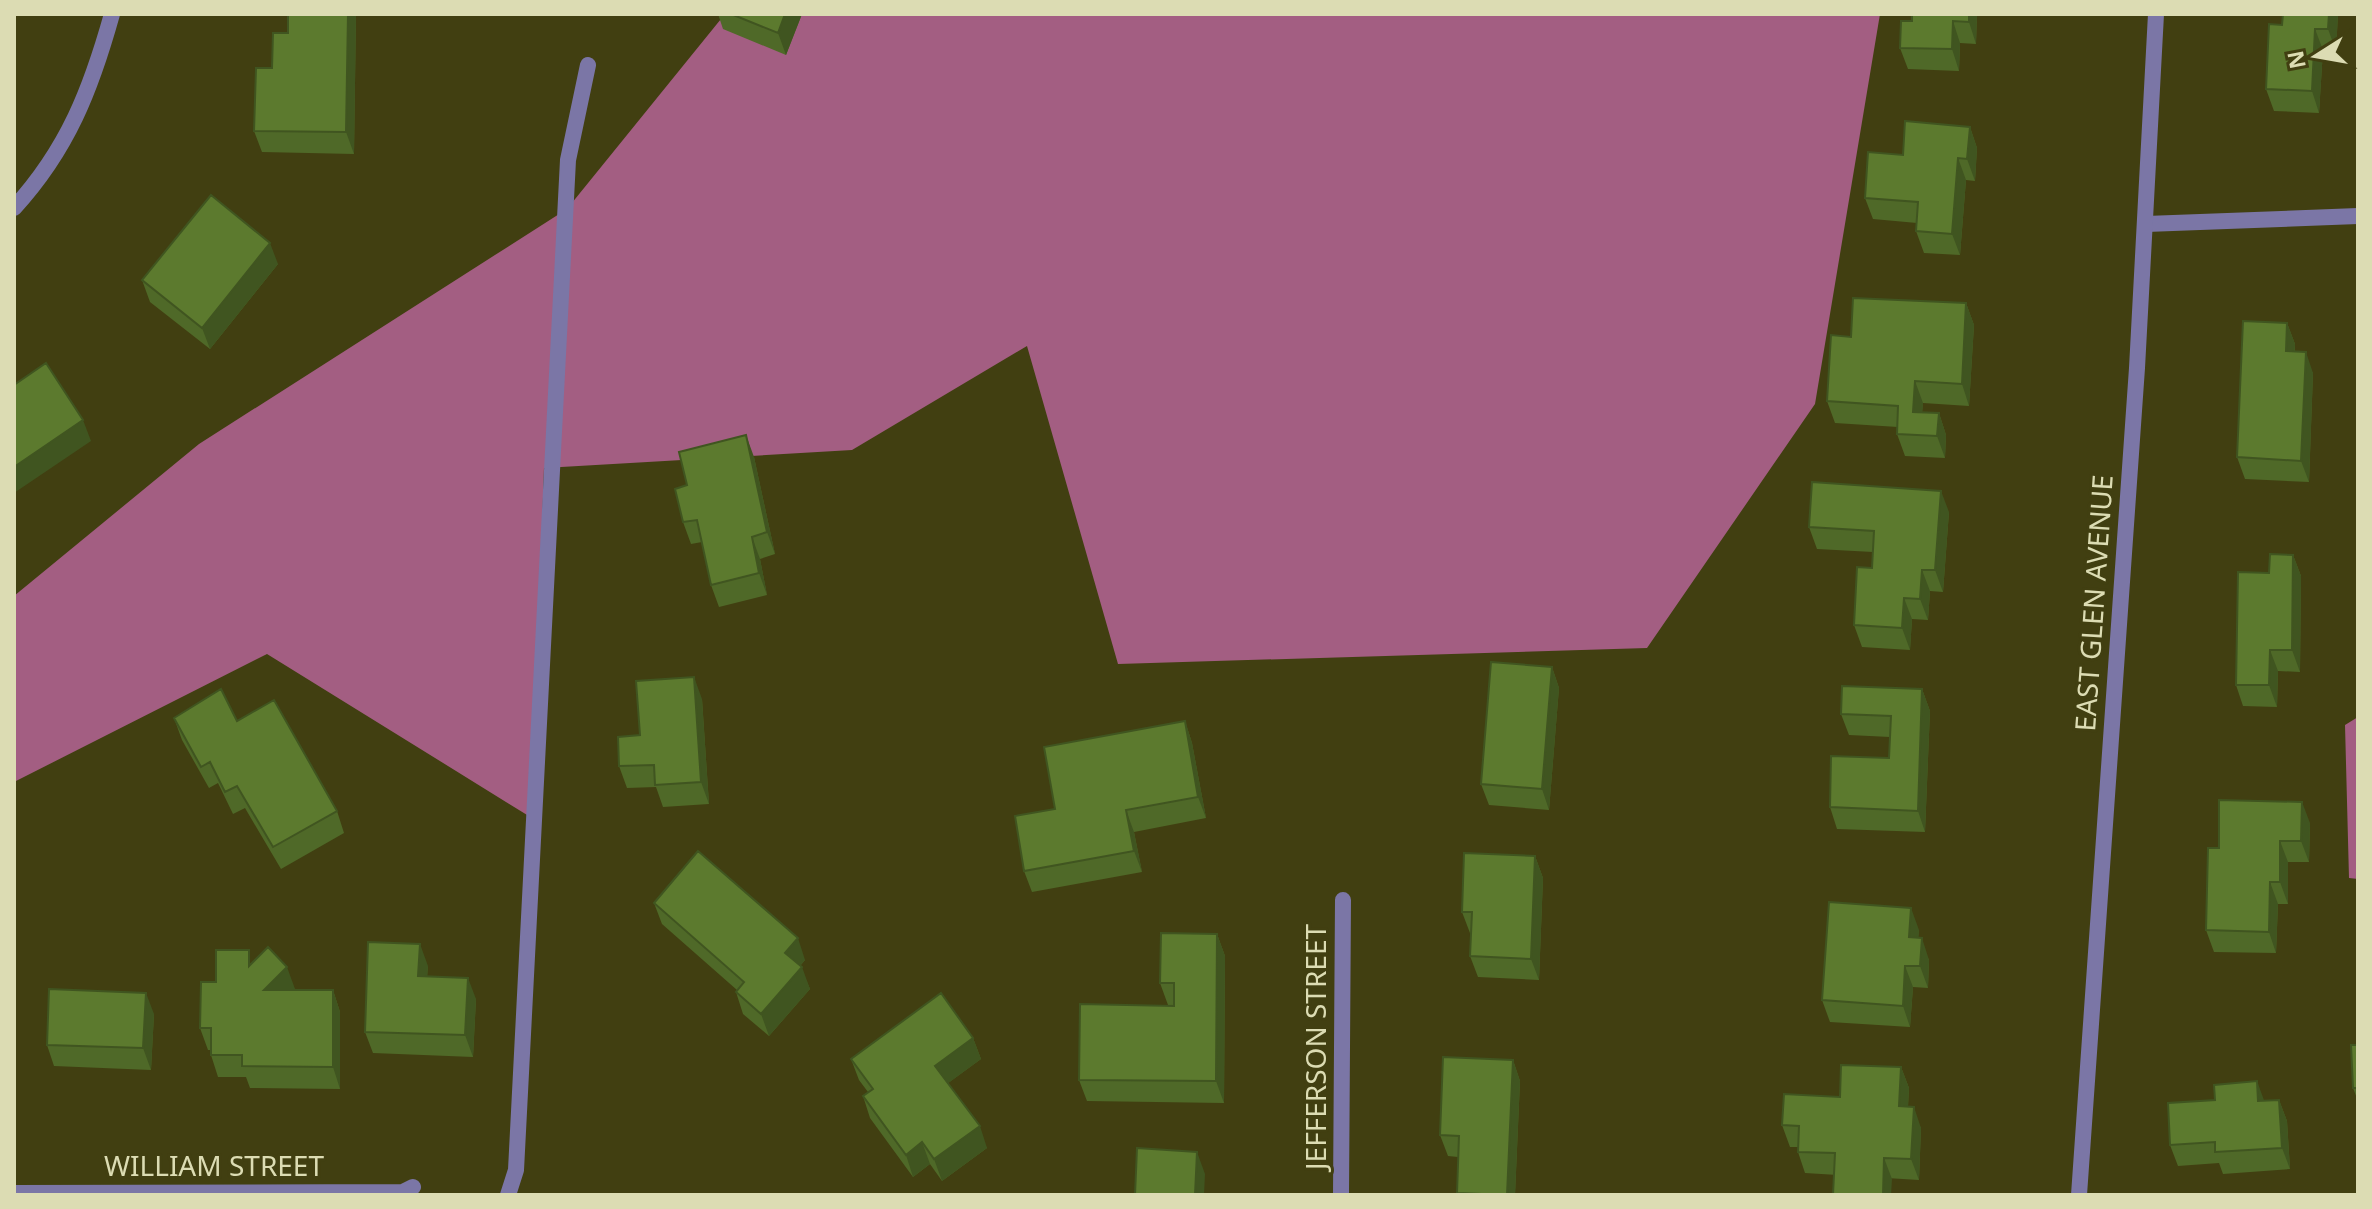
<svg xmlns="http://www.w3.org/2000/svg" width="2372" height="1209" viewBox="0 0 2372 1209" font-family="'Noto Sans',sans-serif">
	<rect width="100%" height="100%" fill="#413f11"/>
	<path fill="#a35e82" d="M 725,14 L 1880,14 L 1815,404 L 1647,648 L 1118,664 L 1027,346 L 852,450 L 544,468 L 532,818 L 267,654 L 14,782 L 14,596 L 199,444 L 567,209 Z
		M 2358,717 L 2358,879 L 2349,878 L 2345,725 Z"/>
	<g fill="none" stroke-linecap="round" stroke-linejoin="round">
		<path stroke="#7b76a6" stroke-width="16" d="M 508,1195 L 516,1170 L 568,160 L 588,65"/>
		<path stroke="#7b76a6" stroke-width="16" d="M 14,208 C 68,149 91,89 112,14
			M 2146,224 L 2358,216
			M 14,1193 L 403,1192 L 413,1187
			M 1341,1195 L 1343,900"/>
		<path stroke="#7b76a6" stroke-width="16" d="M 2079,1195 L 2137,368 L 2156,14"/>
	</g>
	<path fill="#4f6928" d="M 288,14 L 356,14 L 354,154 L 262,152 L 254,131 L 272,68 L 288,33 Z
		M 718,14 L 802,14 L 786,55 L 723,29 Z
		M 1912,14 L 1977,14 L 1976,44 L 1960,43 L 1959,71 L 1908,69 L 1900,48 L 1912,21 Z
		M 2283,14 L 2338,14 L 2336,51 L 2323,50 L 2319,113 L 2274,111 L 2266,89 L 2282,25 Z
		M 1970,127 L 1977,148 L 1975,181 L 1966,180 L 1960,255 L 1924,253 L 1916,231 L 1917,223 L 1873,219 L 1865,198 L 1903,155 Z
		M 278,264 L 210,349 L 150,302 L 142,280 Z
		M 1966,303 L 1974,325 L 1969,406 L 1923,403 L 1922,412 L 1939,413 L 1946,435 L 1945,458 L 1905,456 L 1897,434 L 1898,427 L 1835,423 L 1827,401 L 1851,337 Z
		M 2287,323 L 2295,344 L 2295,351 L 2313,373 L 2309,482 L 2245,479 L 2237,457 Z
		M 754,457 L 775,554 L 760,559 L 767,595 L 719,607 L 711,585 L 702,542 L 691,544 L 683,522 Z
		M 1949,512 L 1943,592 L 1930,591 L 1928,620 L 1912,619 L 1910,650 L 1862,647 L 1854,625 L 1872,568 L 1873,552 L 1817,549 L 1809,527 Z
		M 2293,555 L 2301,576 L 2300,672 L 2278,671 L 2277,707 L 2243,706 L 2236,685 L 2269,573 Z
		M 1552,667 L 1559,688 L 1549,810 L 1489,805 L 1481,784 Z
		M 1922,689 L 1930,711 L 1925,832 L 1837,829 L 1830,807 L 1889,758 L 1890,737 L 1849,735 L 1841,714 Z
		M 702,699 L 709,804 L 663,807 L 656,787 L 627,788 L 619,766 L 640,735 Z
		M 174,718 L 237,721 L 337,811 L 344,833 L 281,869 L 245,808 L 233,814 L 218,783 L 209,788 L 182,740 Z
		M 1185,721 L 1192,743 L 1206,818 L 1134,832 L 1142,872 L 1032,892 L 1024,871 L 1055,809 Z
		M 2310,823 L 2309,862 L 2288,862 L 2288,904 L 2278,904 L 2276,953 L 2214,952 L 2206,930 L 2219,848 Z
		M 1535,856 L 1543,878 L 1539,980 L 1478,977 L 1470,956 L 1471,933 L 1470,933 L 1462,912 Z
		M 654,903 L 805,960 L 800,966 L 810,989 L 769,1036 L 743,1014 L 736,992 L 737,990 L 662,924 Z
		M 1919,930 L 1918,938 L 1929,960 L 1928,988 L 1913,987 L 1910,1027 L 1830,1022 L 1822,1000 Z
		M 1217,934 L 1225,956 L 1224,1103 L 1087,1101 L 1079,1080 L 1174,1006 L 1168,1005 L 1160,983 Z
		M 253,962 L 295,989 L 294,990 L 333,990 L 340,1012 L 340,1089 L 250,1088 L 246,1077 L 218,1077 L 211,1055 L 211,1050 L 208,1050 L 200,1028 L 216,982 Z
		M 428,966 L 427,976 L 476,999 L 473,1057 L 373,1053 L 365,1032 Z
		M 154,1014 L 151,1070 L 54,1066 L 47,1045 Z
		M 973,1038 L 981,1059 L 948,1083 L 987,1148 L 942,1181 L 930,1164 L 913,1177 L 870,1118 L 863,1096 L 868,1092 L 859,1080 L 851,1059 Z
		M 2358,1045 L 2358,1101 L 2353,1088 Z
		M 1513,1060 L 1520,1081 L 1515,1195 L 1458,1195 L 1458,1157 L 1448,1156 L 1440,1135 Z
		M 1901,1067 L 1909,1088 L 1908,1106 L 1921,1128 L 1919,1180 L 1805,1173 L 1798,1152 L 1798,1147 L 1790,1147 L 1782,1125 Z
		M 2279,1100 L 2287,1121 L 2290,1169 L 2223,1174 L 2219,1163 L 2178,1166 L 2170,1145 L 2264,1101 Z"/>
	<path fill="#405520" d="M 348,14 L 356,14 L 354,154 L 346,132 Z
		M 785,14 L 802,14 L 786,55 L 778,33 Z
		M 1969,14 L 1977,14 L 1976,44 L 1969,22 Z
		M 2329,14 L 2338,14 L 2336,51 L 2328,29 Z
		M 1953,21 L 1960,43 L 1959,71 L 1952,49 Z
		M 2315,29 L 2323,50 L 2319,113 L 2312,91 Z
		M 1970,127 L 1977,148 L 1975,181 L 1967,159 Z
		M 1958,158 L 1966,180 L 1960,255 L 1952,234 Z
		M 270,243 L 278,264 L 210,349 L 202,328 Z
		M 1966,303 L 1974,325 L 1969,406 L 1962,384 Z
		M 2287,323 L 2295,344 L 2294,372 L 2286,351 Z
		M 2306,352 L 2313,373 L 2309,482 L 2301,461 Z
		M 1915,381 L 1923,403 L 1921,433 L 1913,412 Z
		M 1939,413 L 1946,435 L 1945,458 L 1937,436 Z
		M 83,420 L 91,441 L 14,493 L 14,467 Z
		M 746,435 L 754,457 L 775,554 L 767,532 Z
		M 1941,491 L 1949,512 L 1943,592 L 1935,570 Z
		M 752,537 L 760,559 L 767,595 L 759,573 Z
		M 2293,555 L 2301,576 L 2300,672 L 2292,650 Z
		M 1922,570 L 1930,591 L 1928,620 L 1920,599 Z
		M 1904,598 L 1912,619 L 1910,650 L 1902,628 Z
		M 2270,650 L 2278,671 L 2277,707 L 2269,685 Z
		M 1552,667 L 1559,688 L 1549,810 L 1542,789 Z
		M 694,677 L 702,699 L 709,804 L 701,782 Z
		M 1922,689 L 1930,711 L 1925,832 L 1918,811 Z
		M 1185,721 L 1192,743 L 1206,818 L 1198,797 Z
		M 2302,802 L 2310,823 L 2309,862 L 2301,841 Z
		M 1126,810 L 1134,832 L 1142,872 L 1134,851 Z
		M 2280,841 L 2288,862 L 2288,904 L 2280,882 Z
		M 1535,856 L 1543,878 L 1539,980 L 1531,959 Z
		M 2270,882 L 2278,904 L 2276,953 L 2269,932 Z
		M 1911,908 L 1919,930 L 1917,959 L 1909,937 Z
		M 1217,934 L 1225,956 L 1224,1103 L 1216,1081 Z
		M 798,938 L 805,960 L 793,974 L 785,953 Z
		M 1922,938 L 1929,960 L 1928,988 L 1920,966 Z
		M 420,944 L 428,966 L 426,997 L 418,976 Z
		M 1905,966 L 1913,987 L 1910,1027 L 1903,1006 Z
		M 287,967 L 295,989 L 272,1011 L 264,990 Z
		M 802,967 L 810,989 L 769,1036 L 761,1014 Z
		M 468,978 L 476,999 L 473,1057 L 465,1035 Z
		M 333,990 L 340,1012 L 340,1089 L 333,1067 Z
		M 146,993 L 154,1014 L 151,1070 L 143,1048 Z
		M 973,1038 L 981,1059 L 943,1087 L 935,1066 Z
		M 1513,1060 L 1520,1081 L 1515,1195 L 1507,1195 Z
		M 1901,1067 L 1909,1088 L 1907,1127 L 1899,1106 Z
		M 2257,1081 L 2265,1103 L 2258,1101 Z
		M 2279,1100 L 2287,1121 L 2290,1169 L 2282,1148 Z
		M 1914,1107 L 1921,1128 L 1919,1180 L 1911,1159 Z
		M 980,1126 L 987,1148 L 942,1181 L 934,1159 Z
		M 922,1142 L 930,1164 L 913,1177 L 906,1155 Z
		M 1197,1152 L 1205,1174 L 1204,1195 L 1195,1195 Z
		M 1884,1158 L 1892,1179 L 1891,1195 L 1883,1195 Z"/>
	<path fill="#5c7a2e" stroke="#405520" stroke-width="2" d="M 288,14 L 348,14 L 346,132 L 254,131 L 256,68 L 272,68 L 273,33 L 288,33 Z
		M 731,14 L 785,14 L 778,33 Z
		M 1912,14 L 1969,14 L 1969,22 L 1953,21 L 1952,49 L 1900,48 L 1901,21 L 1912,21 Z
		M 2283,14 L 2329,14 L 2328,29 L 2315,29 L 2312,91 L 2266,89 L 2269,24 L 2282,25 Z
		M 1905,121 L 1970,127 L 1967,159 L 1958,158 L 1952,234 L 1916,231 L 1918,202 L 1865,198 L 1868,152 L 1903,155 Z
		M 211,195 L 270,243 L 202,328 L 142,280 Z
		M 1853,298 L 1966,303 L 1962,384 L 1915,381 L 1913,412 L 1939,413 L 1937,436 L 1897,434 L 1898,406 L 1827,401 L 1831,335 L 1851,337 Z
		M 2243,321 L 2287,323 L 2286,351 L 2306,352 L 2301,461 L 2237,457 Z
		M 46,363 L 83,420 L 14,467 L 14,385 Z
		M 746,435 L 767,532 L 752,537 L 759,573 L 711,585 L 697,520 L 683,522 L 675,489 L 687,485 L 679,452 Z
		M 1812,482 L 1941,491 L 1935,570 L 1922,570 L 1920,599 L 1904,598 L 1902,628 L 1854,625 L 1857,567 L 1872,568 L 1874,531 L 1809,527 Z
		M 2270,554 L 2293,555 L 2292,650 L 2270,650 L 2269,685 L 2236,685 L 2238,572 L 2269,573 Z
		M 1491,662 L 1552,667 L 1542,789 L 1481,784 Z
		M 694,677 L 701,782 L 655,785 L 654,765 L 619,766 L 618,737 L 640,735 L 636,681 Z
		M 1842,686 L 1922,689 L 1918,811 L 1830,807 L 1831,756 L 1889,758 L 1891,716 L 1841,714 Z
		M 221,689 L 237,721 L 274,700 L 337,811 L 273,847 L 237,786 L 225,792 L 210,762 L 201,767 L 174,718 Z
		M 1185,721 L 1198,797 L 1126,810 L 1134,851 L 1024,871 L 1015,816 L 1055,809 L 1044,747 Z
		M 2219,800 L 2302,802 L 2301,841 L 2280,841 L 2280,882 L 2270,882 L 2269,932 L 2206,930 L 2208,848 L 2219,848 Z
		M 698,851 L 798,938 L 785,953 L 802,967 L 761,1014 L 736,992 L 744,982 L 654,903 Z
		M 1464,853 L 1535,856 L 1531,959 L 1470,956 L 1472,912 L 1462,912 Z
		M 1829,902 L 1911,908 L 1909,937 L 1922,938 L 1920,966 L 1905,966 L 1903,1006 L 1822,1000 Z
		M 1161,933 L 1217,934 L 1216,1081 L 1079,1080 L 1080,1004 L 1174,1006 L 1174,983 L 1160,983 Z
		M 368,942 L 420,944 L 418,976 L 468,978 L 465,1035 L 365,1032 Z
		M 268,947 L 287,967 L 264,990 L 333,990 L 333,1067 L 242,1066 L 242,1055 L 211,1055 L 211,1028 L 200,1028 L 201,982 L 216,982 L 216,950 L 249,950 L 249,966 Z
		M 49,989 L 146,993 L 143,1048 L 47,1045 Z
		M 941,993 L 973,1038 L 935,1066 L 980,1126 L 934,1159 L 922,1142 L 906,1155 L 863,1096 L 873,1089 L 851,1059 Z
		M 2351,1045 L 2358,1045 L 2358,1088 L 2353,1088 Z
		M 1443,1057 L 1513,1060 L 1507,1195 L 1457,1193 L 1459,1136 L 1440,1135 Z
		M 1841,1065 L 1901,1067 L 1899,1106 L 1914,1107 L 1911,1159 L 1884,1158 L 1883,1195 L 1833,1195 L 1835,1153 L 1798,1152 L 1799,1126 L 1782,1125 L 1784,1094 L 1840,1097 Z
		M 2257,1081 L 2258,1101 L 2279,1100 L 2282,1148 L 2215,1152 L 2215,1142 L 2170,1145 L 2168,1103 L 2215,1100 L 2214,1085 Z
		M 1137,1148 L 1197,1152 L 1195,1195 L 1135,1195 Z"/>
	<g text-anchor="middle" stroke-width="6" stroke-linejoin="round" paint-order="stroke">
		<g font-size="28" fill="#dcdcb3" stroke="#413f11">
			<text transform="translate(2094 603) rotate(-86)" y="10">EAST GLEN AVENUE</text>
			<text transform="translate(1316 1047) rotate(-90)" y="10">JEFFERSON STREET</text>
			<text x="214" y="1176">WILLIAM STREET</text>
		</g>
	</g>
	<rect width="2372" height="1209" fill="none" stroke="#dcdcb3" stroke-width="32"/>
	<g transform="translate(2316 56) rotate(259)" stroke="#413f11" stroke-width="6" paint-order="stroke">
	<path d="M0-6L14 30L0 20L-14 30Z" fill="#dcdcb3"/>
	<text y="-12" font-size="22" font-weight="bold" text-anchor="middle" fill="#dcdcb3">N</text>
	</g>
</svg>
